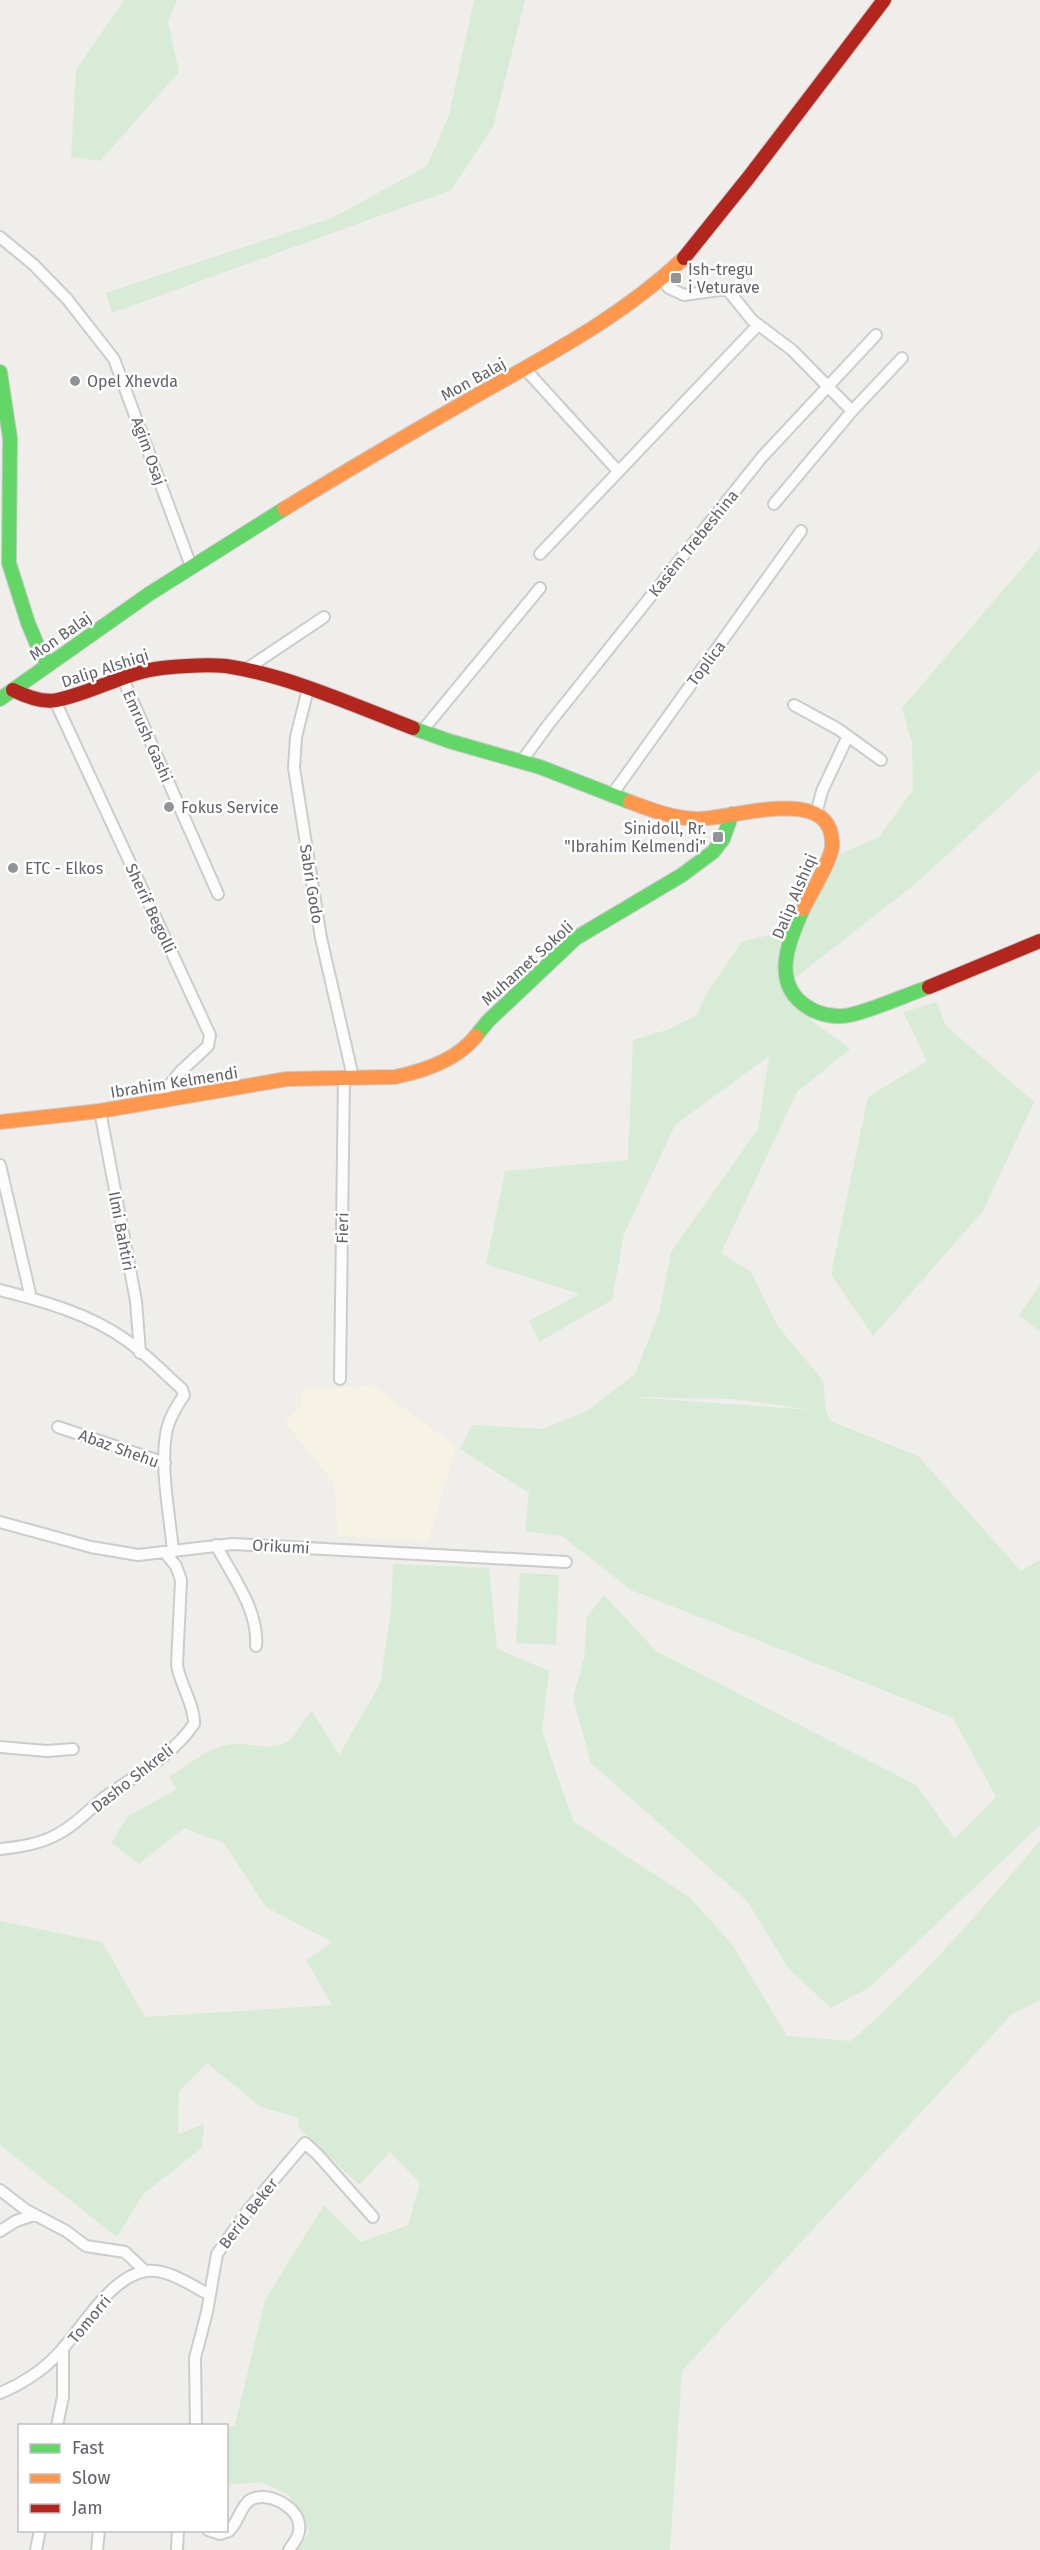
<svg xmlns="http://www.w3.org/2000/svg" width="1040" height="2550" viewBox="0 0 1040 2550" font-family="'Fira Sans',sans-serif">
	<rect width="100%" height="100%" fill="#efeeea"/>
	<path fill="#f7f3e4" d="M 373,1386 L 456,1446 L 428,1542 L 338,1536 L 334,1483 L 284,1421 L 301,1407 L 302,1389 Z"/>
	<path fill="#d8ebd6" fill-rule="evenodd" d="M 124,0 L 177,0 L 168,21 L 179,72 L 100,161 L 71,157 L 76,70 Z
		M 474,0 L 525,0 L 493,127 L 451,190 L 112,313 L 106,293 L 332,218 L 427,166 L 449,115 Z
		M 1040,547 L 1040,770 L 915,884 L 795,978 L 812,1021 L 850,1049 L 797,1092 L 721,1253 L 751,1272 L 777,1325 L 823,1381 L 826,1411 L 830,1421 L 918,1456 L 1021,1571 L 1040,1560 L 1040,1825 L 870,1987 L 831,2008 L 789,1969 L 747,1901 L 591,1763 L 573,1698 L 584,1658 L 587,1617 L 604,1595 L 656,1651 L 916,1785 L 955,1839 L 996,1797 L 953,1718 L 631,1590 L 562,1536 L 525,1531 L 529,1493 L 460,1449 L 472,1425 L 543,1429 L 587,1411 L 635,1374 L 659,1313 L 671,1252 L 758,1129 L 769,1056 L 675,1125 L 624,1234 L 612,1300 L 539,1342 L 529,1321 L 580,1294 L 486,1264 L 505,1171 L 628,1160 L 633,1040 L 670,1029 L 697,1015 L 708,991 L 742,942 L 777,933 L 832,857 L 879,837 L 913,790 L 912,743 L 902,708 ZM 629,1397 L 735,1399 L 812,1410 Z
		M 937,1002 L 945,1025 L 1034,1102 L 983,1211 L 873,1336 L 831,1274 L 868,1097 L 927,1061 L 903,1012 Z
		M 1040,1285 L 1040,1332 L 1019,1315 Z
		M 393,1564 L 489,1568 L 497,1649 L 549,1671 L 542,1731 L 573,1821 L 689,1897 L 731,1943 L 787,2036 L 851,2041 C 921,1980 980,1911 1040,1841 L 1040,2000 L 1012,2014 L 682,2371 L 670,2550 L 297,2550 L 309,2532 L 289,2495 L 261,2482 L 227,2485 L 227,2428 L 235,2425 L 265,2300 L 324,2205 L 361,2242 L 408,2225 L 420,2183 L 390,2152 L 359,2185 L 298,2127 L 299,2118 L 261,2107 L 207,2063 L 179,2091 L 178,2134 L 204,2124 L 202,2148 L 143,2194 L 117,2237 L 0,2145 L 0,1921 L 102,1942 L 145,2017 L 332,2005 L 306,1960 L 332,1942 L 266,1907 L 224,1843 L 184,1828 L 139,1864 L 111,1843 L 128,1816 L 177,1789 L 169,1777 C 187,1766 209,1747 231,1744 C 247,1742 276,1753 290,1740 C 299,1732 302,1719 312,1711 L 339,1755 L 380,1684 L 391,1611 Z
		M 520,1573 L 559,1575 L 556,1645 L 516,1643 Z"/>
	<g fill="none" stroke-linecap="round" stroke-linejoin="round">
		<g stroke="#cbcccc" stroke-width="14">
			<path id="street" d="M 0,237 L 34,265 L 67,299 L 114,359 L 191,566
				M 661,279 L 669,288 L 684,295 L 727,289 L 752,320 L 792,350 L 852,411
				M 525,369 L 618,471
				M 774,504 L 852,411 L 902,358
				M 540,554 L 758,325
				M 245,670 L 324,617
				M 122,677 L 218,894
				M 308,689 L 296,737 L 294,768 L 321,938 L 353,1077
				M 55,701 L 210,1035 L 208,1046 L 181,1071 L 156,1101
				M 794,705 L 838,729 L 881,760
				M 422,731 L 540,588
				M 521,762 L 548,725 L 762,457 L 876,335
				M 611,796 L 801,531
				M 816,814 L 822,791 L 848,736
				M 100,1111 L 136,1301 L 140,1353
				M 0,1165 L 31,1298
				M 0,1290 C 43,1301 90,1314 126,1340 C 146,1354 164,1373 182,1389 L 184,1395 C 177,1406 170,1416 167,1429 C 159,1465 170,1515 173,1552
				M 340,1379 L 344,1078
				M 58,1427 L 165,1463
				M 0,1522 L 91,1547 L 138,1555 L 233,1544 L 566,1562
				M 216,1545 C 232,1576 259,1610 256,1646
				M 0,1747 L 47,1751 L 73,1749
				M 0,1849 C 20,1847 40,1844 58,1834 C 76,1825 89,1809 105,1797 C 136,1775 172,1756 194,1724 C 195,1706 180,1684 177,1665 L 181,1580 L 176,1566 L 166,1554
				M 0,2190 L 26,2210 L 66,2231 L 86,2246 L 125,2252 L 145,2271
				M 0,2231 L 16,2221 L 34,2215
				M 0,2393 C 20,2385 42,2371 57,2355 C 81,2331 109,2277 146,2271 C 168,2268 192,2286 210,2295
				M 57,2426 L 63,2397 L 63,2348
				M 196,2426 L 195,2358 L 207,2312 L 217,2254 L 249,2209 L 305,2143 L 318,2155 L 373,2217
				M 208,2530 L 220,2534 L 229,2531 C 238,2523 240,2507 250,2500 C 266,2490 297,2506 299,2524 C 301,2535 294,2542 289,2550
				M 36,2550 L 40,2530
				M 97,2550 L 99,2530
				M 177,2550 L 178,2530"/>
		</g>
		<g stroke="#cacacb" stroke-width="16">
			<path id="fast" d="M 0,372 L 10,438 L 9,563 L 28,623 L 41,654 L 49,664
				M 0,699 L 149,594 L 284,509
				M 413,728 L 449,741 L 540,767 L 630,802
				M 803,909 C 788,942 770,985 809,1008 C 820,1015 837,1018 850,1015 C 876,1009 903,996 929,987
				M 476,1036 L 488,1021 L 576,938 L 682,875 L 713,852 L 723,839 L 732,814"/>
		</g>
		<g stroke="#cacacb" stroke-width="16">
			<path id="slow" d="M 284,509 C 346,471 409,434 472,398 C 546,356 622,317 684,258
				M 630,802 C 652,810 672,818 696,819 C 731,820 836,781 832,847 C 831,860 810,895 803,909
				M 0,1122 L 100,1111 L 287,1079 L 395,1077 C 424,1071 458,1059 476,1036"/>
		</g>
		<g stroke="#cacacb" stroke-width="16">
			<path id="jam" d="M 684,258 L 749,177 L 884,0
				M 13,690 C 25,696 43,703 57,700 C 93,693 125,672 162,668 C 181,666 207,664 226,666 C 290,676 353,705 413,728
				M 929,987 L 1040,941"/>
		</g>
		<use href="#street" stroke="#fdfcfc" stroke-width="10"/>
		<use href="#fast" stroke="#63d668" stroke-width="14"/>
		<use href="#slow" stroke="#ff974d" stroke-width="14"/>
		<use href="#jam" stroke="#b3261e" stroke-width="14"/>
	</g>
	<g fill="#919496" stroke="#fff" stroke-width="2">
		<rect x="670" y="272" width="12" height="12" rx="3"/>
		<circle cx="75" cy="381" r="6"/>
		<circle cx="169" cy="807" r="6"/>
		<rect x="712" y="831" width="12" height="12" rx="3"/>
		<circle cx="13" cy="868" r="6"/>
	</g>
	<g text-anchor="middle" stroke-width="5" stroke-linejoin="round" paint-order="stroke">
		<g font-size="16" fill="#5f6368" stroke="#fff" text-anchor="start">
			<text x="688" y="275">Ish-tregu<tspan x="688" dy="18">i Veturave</tspan></text>
			<text x="87" y="387">Opel Xhevda</text>
			<text x="181" y="813">Fokus Service</text>
			<text x="706" y="834" text-anchor="end">Sinidoll, Rr.<tspan x="706" dy="18">"Ibrahim Kelmendi"</tspan></text>
			<text x="25" y="874">ETC - Elkos</text>
		</g>
		<g font-size="16" fill="#5f6368" stroke="#fff">
			<text transform="translate(473 379) rotate(-29)" y="6">Mon Balaj</text>
			<text transform="translate(149 451) rotate(70)" y="6">Agim Osaj</text>
			<text transform="translate(693 543) rotate(-51)" y="6">Kasëm Trebeshina</text>
			<text transform="translate(60 636) rotate(-35)" y="6">Mon Balaj</text>
			<text transform="translate(706 663) rotate(-53)" y="6">Toplica</text>
			<text transform="translate(105 668) rotate(-18)" y="6">Dalip Alshiqi</text>
			<text transform="translate(148 736) rotate(66)" y="6">Emrush Gashi</text>
			<text transform="translate(312 884) rotate(81)" y="6">Sabri Godo</text>
			<text transform="translate(794 896) rotate(-67)" y="6">Dalip Alshiqi</text>
			<text transform="translate(151 908) rotate(65)" y="6">Sherif Begolli</text>
			<text transform="translate(527 963) rotate(-42)" y="6">Muhamet Sokoli</text>
			<text transform="translate(174 1082) rotate(-9)" y="6">Ibrahim Kelmendi</text>
			<text transform="translate(342 1228) rotate(-89)" y="6">Fieri</text>
			<text transform="translate(122 1231) rotate(79)" y="6">Ilmi Bahtiri</text>
			<text transform="translate(119 1448) rotate(20)" y="6">Abaz Shehu</text>
			<text transform="translate(281 1546) rotate(3)" y="6">Orikumi</text>
			<text transform="translate(132 1778) rotate(-38)" y="6">Dasho Shkreli</text>
			<text transform="translate(248 2213) rotate(-52)" y="6">Berid Beker</text>
			<text transform="translate(89 2319) rotate(-50)" y="6">Tomorri</text>
		</g>
	</g>
	<rect x="18" y="2424" width="210" height="108" fill="#ffffff" stroke="#bfc1c3" stroke-width="1.5"/>
	<rect x="30" y="2444" width="30" height="9" fill="#63d668" stroke="#bfc1c3" stroke-width="1.5"/>
	<text x="72" y="2454" font-size="18" fill="#5f6368">Fast</text>
	<rect x="30" y="2474" width="30" height="9" fill="#ff974d" stroke="#bfc1c3" stroke-width="1.5"/>
	<text x="72" y="2484" font-size="18" fill="#5f6368">Slow</text>
	<rect x="30" y="2504" width="30" height="9" fill="#b3261e" stroke="#bfc1c3" stroke-width="1.5"/>
	<text x="72" y="2514" font-size="18" fill="#5f6368">Jam</text>
</svg>
